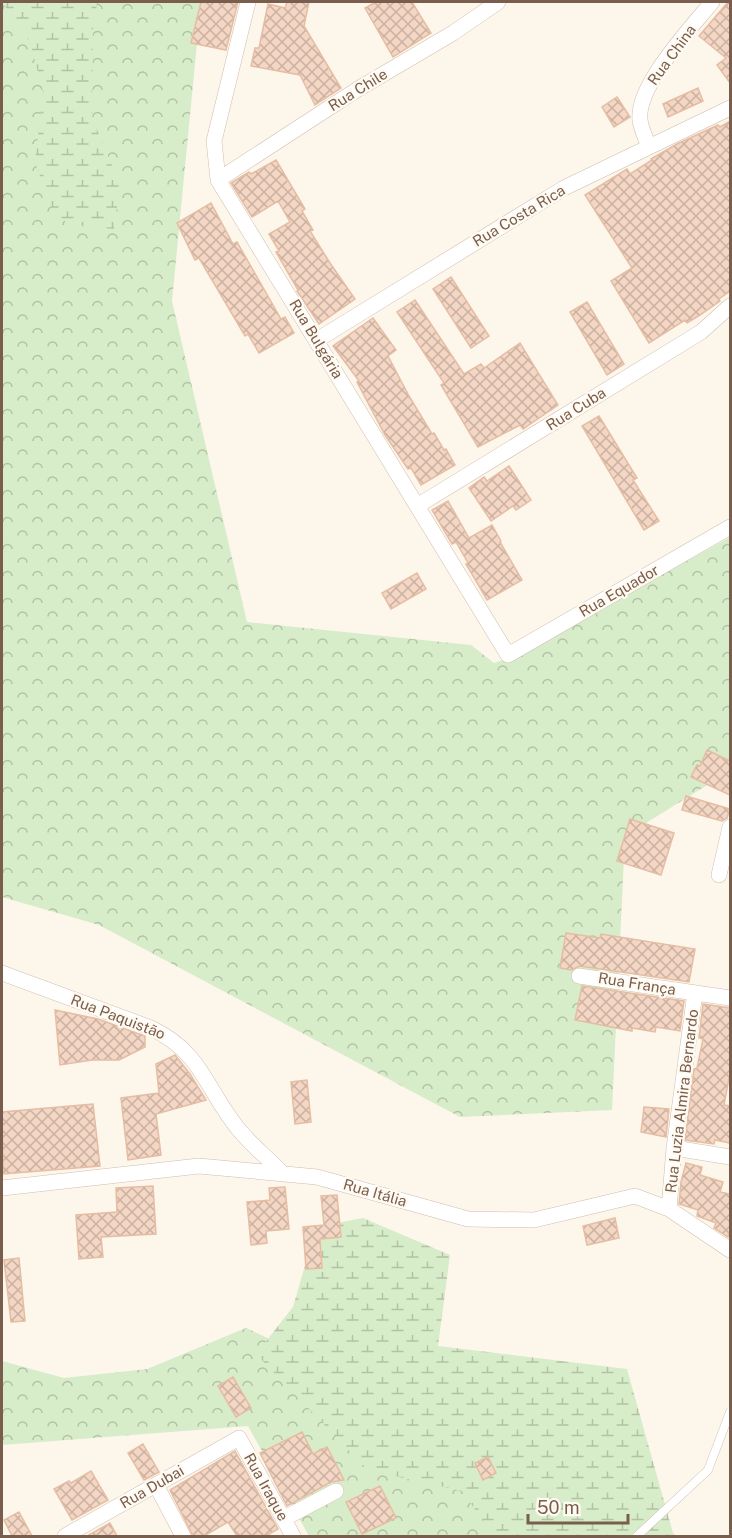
<svg xmlns="http://www.w3.org/2000/svg" width="732" height="1538" viewBox="0 0 732 1538" font-family="'Public Sans',sans-serif">
	<defs>
		<pattern id="forest-crowns" width="20" height="18" patternUnits="userSpaceOnUse" patternTransform="scale(1.5)"><rect width="20" height="18" fill="#d7ecc9"/><path d="M2 6a3 3 0 1 1 6 0M12 15a3 3 0 1 1 6 0" fill="none" stroke="#b3c2a5"/></pattern>
		<pattern id="wetland-marsh" width="20" height="14" patternUnits="userSpaceOnUse" patternTransform="scale(1.5)"><rect width="20" height="14" fill="#d7ecc9"/><path d="M1 5h8M5 5V1M11 12h8M15 12V8" fill="none" stroke="#b3c2a5"/></pattern>
		<pattern id="building-cross-hatch" width="8" height="8" patternUnits="userSpaceOnUse" patternTransform="scale(1.5)"><rect width="8" height="8" fill="#f3d6c3"/><path d="M0 0l8 8M0 8l8-8" fill="none" stroke="#cab1a1"/></pattern>
	</defs>
	<rect width="100%" height="100%" fill="#fdf6eb"/>
	<path fill="url(#forest-crowns)" d="M 2,2 L 201,2 L 172,301 L 247,622 L 471,645 L 494,663 L 518,655 L 730,537 L 730,771 L 625,836 L 612,1110 L 460,1117 L 99,925 L 2,897 Z
		M 246,1328 L 305,1355 L 517,1536 L 309,1536 L 248,1426 L 2,1445 L 2,1361 L 64,1378 L 147,1369 Z"/>
	<path fill="url(#wetland-marsh)" d="M 2,2 L 98,2 L 93,19 L 92,118 L 120,184 L 114,229 L 69,225 L 52,209 L 35,162 L 43,91 L 30,42 Z
		M 363,1218 L 450,1255 L 438,1346 L 627,1369 L 673,1533 L 676,1536 L 494,1536 L 462,1491 L 368,1470 L 256,1354 L 293,1307 L 316,1227 Z"/>
	<path fill="url(#building-cross-hatch)" stroke="#e6bda3" stroke-width="1.5" d="M 201,2 L 238,2 L 226,50 L 191,43 Z
		M 287,2 L 309,2 L 304,26 L 341,88 L 315,105 L 300,75 L 251,66 L 255,48 L 259,48 L 268,4 L 285,8 Z
		M 376,2 L 412,2 L 431,33 L 393,57 L 365,8 Z
		M 728,2 L 730,2 L 730,83 L 717,65 L 726,58 L 699,36 Z
		M 698,88 L 703,101 L 668,117 L 663,104 Z
		M 617,97 L 630,117 L 614,127 L 602,107 Z
		M 730,121 L 730,291 L 719,299 L 720,301 L 700,315 L 687,323 L 685,320 L 649,343 L 611,281 L 632,268 L 585,195 L 627,169 L 630,174 L 652,160 L 651,159 L 677,144 L 718,125 L 720,127 Z
		M 276,160 L 305,209 L 302,211 L 313,230 L 310,231 L 330,263 L 355,299 L 319,324 L 297,291 L 298,290 L 276,252 L 279,251 L 269,234 L 290,222 L 278,201 L 252,217 L 231,183 L 249,172 L 251,174 Z
		M 211,203 L 233,244 L 237,242 L 281,319 L 285,317 L 294,333 L 259,353 L 248,334 L 245,336 L 199,258 L 195,260 L 177,223 Z
		M 451,277 L 489,336 L 471,348 L 433,289 Z
		M 415,300 L 464,374 L 481,364 L 484,368 L 520,343 L 558,405 L 523,429 L 520,425 L 478,447 L 441,385 L 444,383 L 397,312 Z
		M 587,302 L 624,364 L 607,375 L 570,312 Z
		M 373,318 L 396,350 L 388,356 L 409,396 L 432,434 L 434,433 L 444,450 L 446,449 L 455,465 L 421,485 L 411,468 L 408,469 L 385,435 L 357,382 L 359,381 L 333,346 Z
		M 599,416 L 637,478 L 633,480 L 659,521 L 644,530 L 582,426 Z
		M 509,466 L 531,500 L 516,510 L 513,506 L 491,521 L 469,488 L 484,477 L 487,481 Z
		M 448,501 L 469,538 L 492,525 L 501,541 L 500,542 L 522,580 L 487,600 L 466,564 L 468,563 L 456,542 L 452,544 L 432,510 Z
		M 417,573 L 426,589 L 391,609 L 382,593 Z
		M 707,750 L 730,761 L 730,795 L 691,777 L 697,765 L 700,766 Z
		M 686,796 L 730,809 L 727,818 L 722,821 L 682,810 Z
		M 630,819 L 674,833 L 661,875 L 617,861 Z
		M 566,933 L 600,938 L 601,934 L 695,949 L 689,982 L 580,966 L 571,970 L 560,968 Z
		M 582,986 L 684,1001 L 680,1031 L 656,1027 L 655,1032 L 632,1028 L 632,1031 L 575,1020 Z
		M 703,1004 L 730,1008 L 730,1073 L 724,1105 L 730,1106 L 730,1143 L 715,1140 L 714,1144 L 685,1140 L 694,1069 L 697,1068 L 703,1039 L 699,1038 Z
		M 55,1010 L 98,1019 L 145,1036 L 145,1047 L 119,1060 L 92,1060 L 60,1065 Z
		M 175,1055 L 190,1074 L 206,1100 L 156,1114 L 161,1155 L 128,1160 L 121,1098 L 159,1093 L 156,1064 Z
		M 307,1080 L 311,1122 L 295,1124 L 291,1082 Z
		M 93,1104 L 100,1166 L 3,1174 L 2,1112 Z
		M 644,1107 L 669,1109 L 666,1137 L 641,1132 Z
		M 686,1163 L 702,1167 L 700,1175 L 723,1182 L 720,1192 L 730,1194 L 730,1229 L 728,1237 L 714,1228 L 716,1223 L 697,1216 L 698,1210 L 679,1204 L 681,1182 Z
		M 153,1186 L 156,1234 L 101,1237 L 103,1257 L 79,1259 L 76,1215 L 117,1212 L 116,1188 Z
		M 285,1187 L 289,1229 L 266,1231 L 267,1243 L 251,1245 L 247,1202 L 270,1200 L 269,1188 Z
		M 337,1195 L 341,1237 L 320,1239 L 322,1268 L 306,1269 L 303,1227 L 324,1225 L 321,1196 Z
		M 615,1218 L 619,1238 L 587,1245 L 583,1226 Z
		M 19,1258 L 25,1321 L 11,1322 L 4,1260 Z
		M 233,1377 L 251,1408 L 236,1417 L 218,1386 Z
		M 302,1432 L 313,1454 L 327,1447 L 344,1480 L 331,1482 L 287,1506 L 260,1453 Z
		M 143,1444 L 159,1472 L 144,1480 L 128,1453 Z
		M 235,1451 L 278,1529 L 266,1536 L 237,1536 L 228,1522 L 204,1536 L 193,1536 L 170,1490 Z
		M 488,1457 L 496,1473 L 483,1480 L 475,1463 Z
		M 91,1471 L 108,1500 L 72,1520 L 54,1489 L 69,1481 L 71,1483 Z
		M 380,1486 L 396,1518 L 362,1534 L 346,1502 Z
		M 19,1512 L 32,1536 L 12,1536 L 4,1520 Z
		M 110,1523 L 117,1536 L 87,1536 Z"/>
	<g fill="none" stroke-linecap="round" stroke-linejoin="round">
		<g stroke="#d0beb0" stroke-width="9">
			<path id="service" d="M 637,1536 L 708,1470 L 730,1412"/>
		</g>
		<g stroke="#d0beb0" stroke-width="16">
			<path id="minor" d="M 248,2 L 214,141 L 218,180 L 508,655 L 730,527
				M 649,147 C 646,138 641,129 640,120 C 636,86 691,28 712,2
				M 218,180 L 358,89 L 453,33 L 498,2
				M 317,340 L 564,188 L 730,108
				M 417,506 L 701,332 L 730,306
				M 719,875 L 730,827
				M 2,973 L 151,1028 C 199,1051 204,1083 233,1122 C 246,1141 266,1156 282,1173
				M 579,976 L 730,998
				M 674,1148 L 730,1157
				M 2,1188 L 199,1166 L 317,1177 L 468,1219 L 534,1220 L 635,1196 L 669,1209 L 730,1250
				M 669,1209 L 674,1148 L 695,993
				M 156,1485 L 183,1536
				M 283,1519 L 336,1491
				M 65,1536 L 239,1438 L 293,1536"/>
		</g>
		<use href="#service" stroke="#fff" stroke-width="8"/>
		<use href="#minor" stroke="#fff" stroke-width="15"/>
	</g>
	<g text-anchor="middle" stroke-width="4.5" stroke-linejoin="round" paint-order="stroke">
		<g font-size="15" fill="#795d4d" stroke="#fffaf2">
			<text transform="translate(672 55) rotate(-54)" y="5">Rua China</text>
			<text transform="translate(358 90) rotate(-32)" y="5">Rua Chile</text>
			<text transform="translate(519 216) rotate(-31)" y="5">Rua Costa Rica</text>
			<text transform="translate(316 339) rotate(59)" y="5">Rua Bulgária</text>
			<text transform="translate(576 409) rotate(-32)" y="5">Rua Cuba</text>
			<text transform="translate(619 591) rotate(-30)" y="5">Rua Equador</text>
			<text transform="translate(637 984) rotate(9)" y="5">Rua França</text>
			<text transform="translate(118 1017) rotate(21)" y="5">Rua Paquistão</text>
			<text transform="translate(682 1101) rotate(-83)" y="5">Rua Luzia Almira Bernardo</text>
			<text transform="translate(375 1193) rotate(16)" y="5">Rua Itália</text>
			<text transform="translate(152 1487) rotate(-30)" y="5">Rua Dubai</text>
			<text transform="translate(266 1487) rotate(61)" y="5">Rua Iraque</text>
		</g>
	</g>
	<rect width="732" height="1538" fill="none" stroke="#795d4d" stroke-width="6"/>
	<path d="M528 1514v9h100v-9" fill="none" stroke="#795d4d" stroke-width="3"/>
	<text x="537" y="1514" font-size="18" fill="#795d4d" stroke="#fffaf2" stroke-width="4.5" paint-order="stroke">50 m</text>
</svg>
